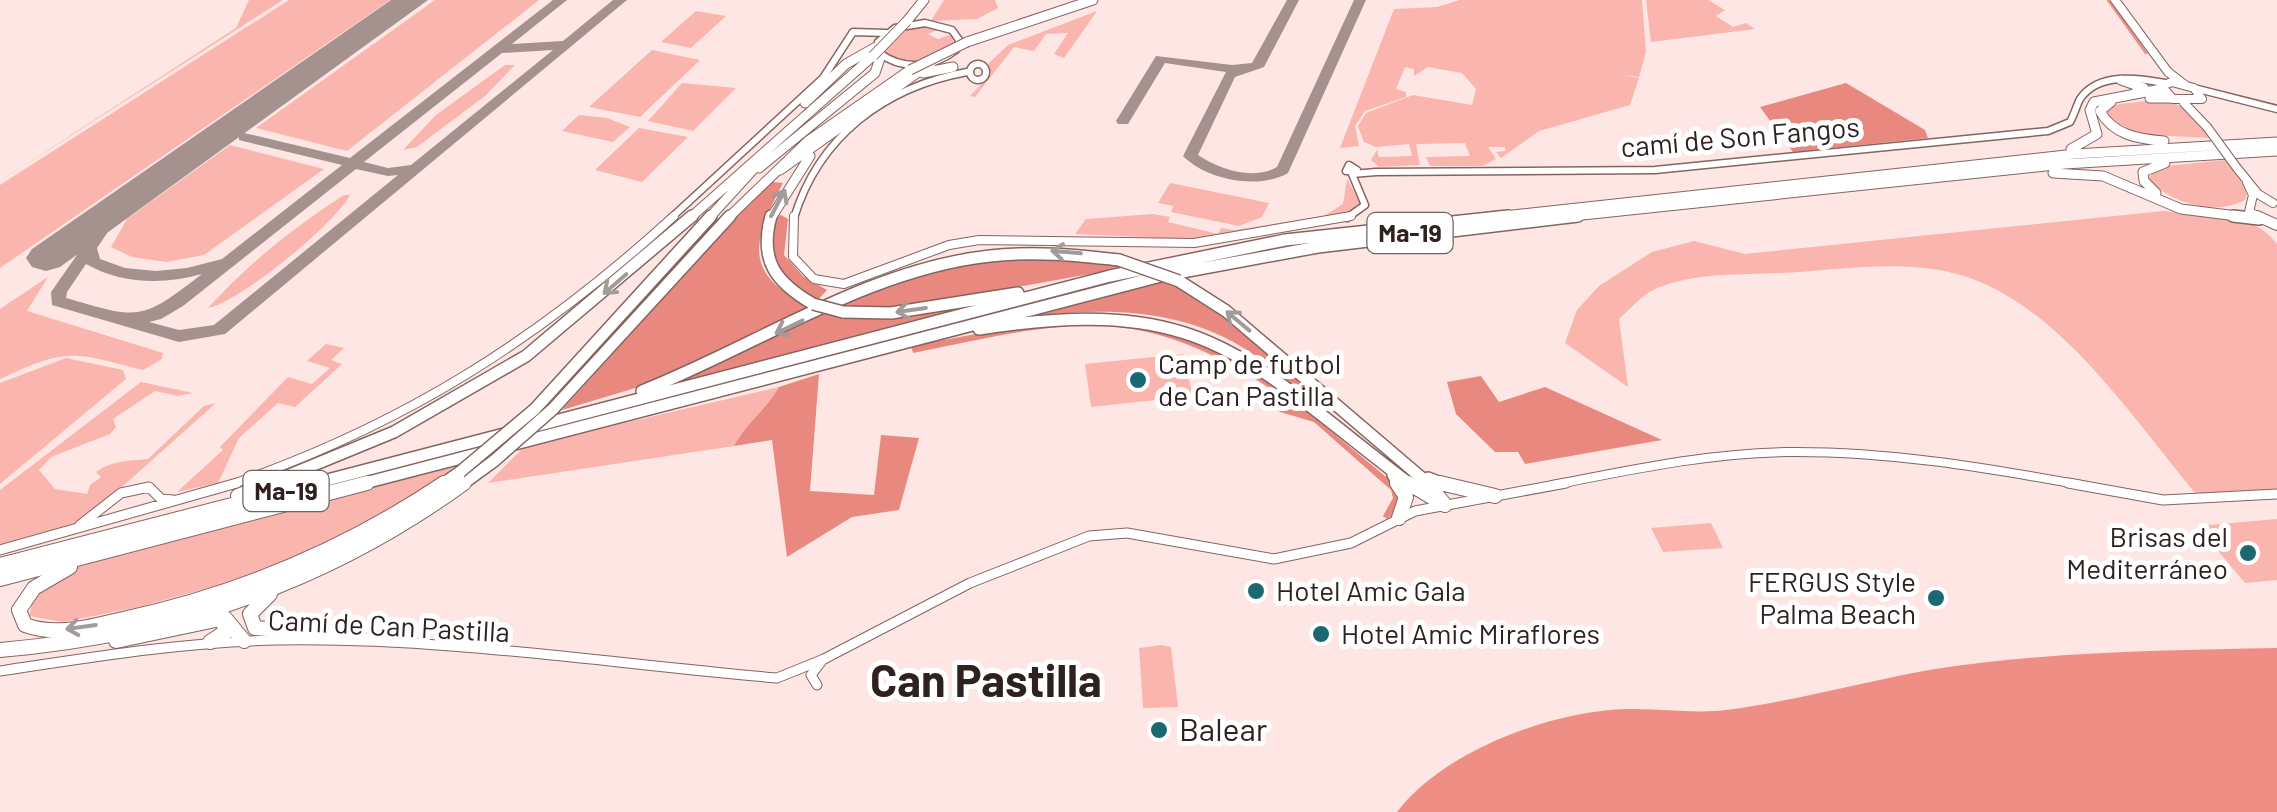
<svg xmlns="http://www.w3.org/2000/svg" width="2277" height="812" viewBox="0 0 2277 812" font-family="Barlow,sans-serif">
	<rect width="100%" height="100%" fill="#fde6e3"/>
	<path fill="#fab5ae" d="M 249,0 L 283,0 L 0,181 L 236,28 Z
		M 289,0 L 390,0 L 0,268 L 0,185 Z
		M 435,0 L 539,0 L 347,151 L 256,128 Z
		M 944,0 L 995,0 L 998,8 L 977,19 L 931,21 Z
		M 1460,0 L 1642,0 L 1646,52 L 1639,77 L 1619,74 L 1639,78 L 1630,105 L 1539,131 L 1501,158 L 1496,152 L 1506,151 L 1505,147 L 1488,147 L 1496,159 L 1482,166 L 1430,166 L 1426,157 L 1470,156 L 1465,143 L 1416,144 L 1420,165 L 1379,167 L 1371,160 L 1377,150 L 1379,157 L 1412,156 L 1409,144 L 1376,147 L 1364,142 L 1358,126 L 1366,113 L 1413,95 L 1472,105 L 1476,89 L 1462,73 L 1428,67 L 1414,76 L 1414,69 L 1405,67 L 1396,89 L 1406,92 L 1406,97 L 1365,111 L 1355,126 L 1359,146 L 1340,148 L 1394,9 L 1437,7 Z
		M 1646,0 L 1708,0 L 1725,10 L 1716,16 L 1733,27 L 1746,23 L 1755,29 L 1651,42 Z
		M 696,11 L 726,16 L 691,48 L 661,42 Z
		M 1097,11 L 1064,58 L 1054,54 L 1068,33 L 1046,34 L 1034,51 L 1014,47 L 975,97 L 970,96 L 991,74 L 988,64 L 1008,45 Z
		M 917,25 L 942,28 L 928,34 L 938,39 L 952,34 L 954,46 C 930,62 909,69 883,52 L 882,42 L 888,35 Z
		M 652,50 L 700,60 L 640,117 L 589,107 Z
		M 505,65 L 515,65 L 485,96 L 417,147 L 403,150 L 436,115 Z
		M 682,83 L 736,88 L 693,131 L 648,121 Z
		M 2161,99 L 2189,109 L 2209,138 L 2132,134 L 2105,115 L 2107,108 L 2113,105 Z
		M 579,115 L 607,118 L 630,127 L 613,142 L 562,131 Z
		M 639,128 L 688,137 L 642,182 L 595,170 Z
		M 230,145 L 324,169 L 204,255 L 167,262 L 132,257 L 111,247 L 127,219 Z
		M 2225,160 L 2247,189 L 2246,199 C 2218,217 2169,203 2148,179 L 2158,167 Z
		M 1347,179 L 1361,204 L 1343,217 L 1203,240 L 1075,234 L 1086,219 L 1153,214 L 1170,217 L 1168,222 L 1218,234 L 1221,228 L 1235,230 L 1324,216 L 1343,204 Z
		M 1170,183 L 1269,203 L 1262,217 L 1239,226 L 1171,212 L 1173,206 L 1158,203 Z
		M 344,195 L 350,195 C 334,225 241,301 208,308 C 249,263 293,228 344,195 Z
		M 2163,211 C 2204,215 2251,209 2277,244 L 2277,489 L 2196,494 C 2132,418 2057,301 1957,274 C 1901,259 1839,270 1782,273 C 1741,275 1692,272 1653,290 C 1641,296 1629,310 1619,319 L 1628,387 L 1565,343 L 1577,310 L 1599,286 L 1652,252 L 1694,241 L 1745,254 Z
		M 48,277 L 27,311 L 163,353 L 162,359 L 143,370 C 73,352 68,347 0,379 L 0,309 Z
		M 326,344 L 344,348 L 331,360 L 342,364 L 295,407 L 278,403 L 239,438 L 218,483 L 177,492 L 223,450 L 220,447 L 288,377 L 312,384 L 330,368 L 307,361 Z
		M 1183,354 L 1193,396 L 1091,407 L 1085,364 Z
		M 66,358 L 123,370 L 126,379 L 0,484 L 0,383 Z
		M 141,382 L 193,393 L 178,396 L 155,391 L 113,419 L 116,427 L 110,434 L 51,457 L 39,470 L 55,489 L 87,494 L 90,485 L 101,477 L 96,472 C 113,460 129,461 148,459 L 204,406 L 216,403 L 85,520 L 0,548 L 0,490 Z
		M 779,387 C 766,410 746,423 734,446 L 488,483 L 525,446 Z
		M 458,465 L 348,536 L 248,577 L 139,607 L 63,622 L 29,616 L 35,594 L 79,566 Z
		M 2277,519 L 2277,580 L 2245,583 L 2197,526 Z
		M 1711,523 L 1723,548 L 1663,552 L 1651,528 Z
		M 1161,645 L 1171,647 L 1178,707 L 1143,708 L 1139,648 Z"/>
	<path fill="#e9887f" d="M 1846,83 L 1925,130 L 1928,138 L 1793,152 L 1760,107 Z
		M 773,182 L 783,183 C 750,246 743,276 816,309 L 672,377 L 562,410 L 743,209 Z
		M 781,215 L 788,219 L 784,255 L 803,276 L 827,290 L 816,302 L 789,285 L 768,254 L 775,216 Z
		M 1048,255 L 1129,267 L 895,309 L 839,306 L 909,275 L 961,262 Z
		M 1166,281 L 1220,311 L 1334,410 C 1314,406 1273,367 1253,354 C 1178,303 1091,308 1006,319 Z
		M 1025,294 L 669,385 L 828,312 C 893,327 961,305 1025,294 Z
		M 1058,319 L 1154,325 L 1250,364 L 1397,486 L 1400,493 L 1393,515 L 1387,519 L 1383,516 L 1393,498 L 1391,490 L 1314,422 L 1280,412 L 1275,405 L 1277,393 C 1135,299 1071,321 913,353 L 911,346 Z
		M 819,374 L 810,491 L 874,495 L 881,435 L 919,438 L 899,510 L 852,517 L 787,557 L 772,440 L 734,446 C 746,423 766,410 779,387 Z
		M 1481,376 L 1499,402 L 1545,387 L 1662,440 L 1525,464 L 1518,452 L 1495,452 L 1456,414 L 1447,382 Z"/>
	<path fill="#ef8e85" d="M 2277,648 L 2277,812 L 1397,812 C 1443,751 1551,711 1627,709 C 1659,708 1693,714 1726,710 C 1796,701 1865,681 1935,669 C 2043,652 2167,650 2277,648 Z"/>
	<g fill="none" stroke-linecap="round" stroke-linejoin="round">
		<path stroke="#ef8e85" stroke-width="2.5" d="M 2108,0 L 2146,53"/>
		<path fill="#a5928f" fill-rule="evenodd" d="M 553,0 L 567,0 L 512,44 L 563,41 L 613,0 L 627,0 L 225,334 L 179,342 L 52,305 L 51,292 L 112,205 L 117,203 L 124,208 L 97,248 L 100,259 L 125,268 L 156,271 L 187,268 L 222,259 L 342,165 L 239,140 L 239,134 L 244,133 L 350,158 ZM 553,50 L 411,165 L 388,168 L 364,162 L 502,53 ZM 356,169 L 388,176 L 398,175 L 214,325 L 179,330 L 149,322 L 161,319 L 183,306 ZM 86,264 C 121,284 163,285 202,274 C 140,322 139,319 66,298 L 67,292 Z
			M 1287,0 L 1299,0 L 1264,67 L 1235,77 L 1198,155 C 1219,169 1253,181 1277,167 L 1354,0 L 1366,0 L 1288,173 C 1258,190 1207,180 1183,156 L 1226,72 L 1165,63 L 1128,124 L 1118,124 L 1116,121 L 1156,56 L 1232,65 L 1252,63 Z"/>
		<path fill="#a5928f" fill-rule="evenodd" d="M 391,0 L 428,0 L 60,267 L 46,271 L 32,267 L 26,258 L 32,249 Z"/>
		<g stroke="#856460" stroke-width="9">
			<path id="tertiary-far2" d="M 925,23 L 952,30 L 959,40 L 956,50 C 932,68 904,71 879,53 L 878,42 L 895,28 Z
				M970 72a8 8 0 1 1 16 0a8 8 0 1 1-16 0Z
				M 2194,88 L 2277,109
				M 1349,165 L 1357,170 L 1346,171 Z
				M 1375,172 L 1655,170 L 2048,131 L 2070,122 C 2074,115 2076,107 2080,99 C 2098,72 2138,78 2165,83
				M 671,218 L 823,78 L 853,32 L 886,33
				M 794,218 C 819,136 885,87 967,72
				M 1347,218 L 1365,205 L 1352,174 L 1376,172"/>
		</g>
		<g stroke="#856460" stroke-width="10">
			<path id="tertiary-far1" d="M 794,216 L 793,257 L 814,279 L 844,284 L 949,245 L 979,240 L 1194,243 L 1351,216
				M 230,485 C 404,425 538,340 674,216
				M 1553,485 C 1630,470 1708,453 1787,452 C 1886,451 1983,467 2081,485"/>
		</g>
		<g stroke="#856460" stroke-width="11">
			<path id="tertiary" d="M 2068,483 L 2163,500 L 2277,494
				M 80,525 L 121,493 L 149,487 L 161,499 L 173,500
				M 0,550 L 237,483
				M 330,634 L 397,642
				M 0,671 C 93,657 184,642 278,640 C 442,637 614,664 777,678 L 824,659 L 970,583 L 1089,536 L 1127,533 L 1274,559 L 1351,543 L 1415,511 L 1566,483
				M 817,685 L 811,675 L 821,662"/>
		</g>
		<g stroke="#856460" stroke-width="10">
			<path id="primary-far1" d="M 2115,0 L 2168,72 L 2185,85
				M 2172,82 L 2194,88 L 2202,99 L 2173,99 L 2161,86 Z
				M 2184,103 L 2207,127
				M 2237,168 L 2258,194 L 2273,203
				M 2247,182 L 2253,195 L 2249,212 L 2262,218"/>
		</g>
		<g stroke="#856460" stroke-width="12">
			<path id="primary" d="M 2257,216 L 2277,225"/>
		</g>
		<g stroke="#856460" stroke-width="11">
			<path id="motorway-far2" d="M 907,21 L 924,0
				M 967,42 L 1093,0
				M 923,73 L 953,67
				M 2121,80 L 2144,88 L 2135,93
				M 2150,98 L 2171,98
				M 2111,102 L 2100,111 C 2113,135 2138,139 2164,141
				M 805,103 L 846,64 L 876,47
				M 2071,149 L 2097,134 L 2090,110 L 2094,102 L 2161,89
				M 759,168 L 875,73 L 881,55
				M 780,170 L 931,63
				M 2053,173 L 2103,176 L 2181,209 L 2253,218
				M 2156,193 L 2144,181 L 2143,172 L 2165,163
				M 690,218 L 873,56
				M 709,218 L 760,162
				M 728,218 L 808,141 L 910,70
				M 771,218 L 810,156
				M 1485,218 L 2075,154 L 2277,142
				M 1554,218 L 2065,164 L 2277,151"/>
		</g>
		<g stroke="#856460" stroke-width="14">
			<path id="motorway-far1" d="M 771,216 C 759,260 775,282 813,304
				M 2233,216 L 2259,219
				M 1179,281 L 1226,311 L 1430,485
				M 843,312 L 891,313 L 1018,293
				M 979,329 C 1206,293 1244,358 1411,485
				M 642,391 C 754,347 868,269 990,256 C 1034,251 1075,255 1119,260
				M 535,409 L 711,216
				M 553,409 L 730,216
				M 532,427 L 1110,276 L 1285,240 L 1508,216
				M 1393,475 L 1399,485
				M 1428,478 L 1446,485
				M 265,485 L 394,432 L 526,356 L 692,216
				M 308,485 L 504,434
				M 357,485 L 1161,276 L 1318,247 L 1578,216
				M 441,485 L 460,472
				M 461,485 L 494,461"/>
		</g>
		<g stroke="#856460" stroke-width="16">
			<path id="motorway" d="M 1397,483 L 1406,497 L 1399,518
				M 1408,483 L 1445,505
				M 1427,483 L 1445,505
				M 1440,483 L 1495,496
				M 238,496 L 271,483
				M 0,565 L 317,483
				M 70,567 L 34,588 L 19,610 L 25,625 C 57,637 91,626 123,619 C 238,594 346,549 444,483
				M 0,579 L 367,483
				M 270,594 L 250,614 L 255,628 L 330,634
				M 116,641 L 225,618 L 244,641
				M 210,642 L 227,631 L 221,620
				M 0,650 C 169,636 327,583 464,483"/>
		</g>
		<use href="#tertiary-far2" stroke="#fff" stroke-width="6"/>
		<use href="#tertiary-far1" stroke="#fff" stroke-width="8"/>
		<use href="#tertiary" stroke="#fff" stroke-width="9"/>
		<use href="#primary-far1" stroke="#fff" stroke-width="8"/>
		<use href="#primary" stroke="#fff" stroke-width="10"/>
		<use href="#motorway-far2" stroke="#fff" stroke-width="9"/>
		<use href="#motorway-far1" stroke="#fff" stroke-width="11"/>
		<use href="#motorway" stroke="#fff" stroke-width="14"/>
		<g stroke="#856460" stroke-width="10" stroke-linecap="butt">
			<path id="primary-bridge" d="M 2207,127 L 2237,168"/>
		</g>
		<g stroke="#856460" stroke-width="11" stroke-linecap="butt">
			<path id="motorway-bridge-far1" d="M 873,56 L 907,21
				M 910,70 L 967,42"/>
		</g>
		<g stroke="#856460" stroke-width="14" stroke-linecap="butt">
			<path id="motorway-bridge" d="M 1119,260 L 1179,281
				M 813,304 L 843,312
				M 494,461 L 553,409
				M 460,472 L 535,409"/>
		</g>
		<use href="#primary-bridge" stroke="#fff" stroke-width="8"/>
		<use href="#motorway-bridge-far1" stroke="#fff" stroke-width="9"/>
		<use href="#motorway-bridge" stroke="#fff" stroke-width="11"/>
	</g>
	<defs><path id="oneway-shaft" d="M-6 0H5M1.5-3L5.5 0L1.5 3" fill="none" stroke-width="1.6" stroke-linecap="round" stroke-linejoin="round" transform="scale(2.5)"/></defs>
	<g stroke="#a19b9a">
		<use href="#oneway-shaft" transform="translate(778 203) rotate(-62)"/>
		<use href="#oneway-shaft" transform="translate(1066 252) rotate(-175)"/>
		<use href="#oneway-shaft" transform="translate(615 284) rotate(139)"/>
		<use href="#oneway-shaft" transform="translate(911 310) rotate(172)"/>
		<use href="#oneway-shaft" transform="translate(1238 321) rotate(-140)"/>
		<use href="#oneway-shaft" transform="translate(789 327) rotate(154)"/>
		<use href="#oneway-shaft" transform="translate(81 627) rotate(172)"/>
	</g>
	<g fill="#1c6871" stroke="#fff" stroke-width="4">
		<circle cx="1138" cy="380" r="10"/>
		<circle cx="2248" cy="553" r="10"/>
		<circle cx="1256" cy="591" r="10"/>
		<circle cx="1936" cy="598" r="10"/>
		<circle cx="1321" cy="634" r="10"/>
		<circle cx="1159" cy="730" r="10"/>
	</g>
	<g text-anchor="middle" stroke-width="10" stroke-linejoin="round" paint-order="stroke">
		<g fill="#fff" stroke="#6d6462" stroke-width="2.5">
			<rect x="1367.5" y="213" width="85" height="40" rx="8"/>
			<rect x="243.5" y="471" width="85" height="40" rx="8"/>
		</g>
		<g font-size="25" font-weight="bold" fill="#2f211f">
			<text x="1410" y="242">Ma-19</text>
			<text x="286" y="500">Ma-19</text>
		</g>
		<g font-size="28" fill="#2f211f" stroke="#fff">
			<text transform="translate(1740 137) rotate(-5)" y="10">camí de Son Fangos</text>
			<text transform="translate(389 626) rotate(3)" y="10">Camí de Can Pastilla</text>
		</g>
		<g font-size="28" fill="#2f211f" stroke="#fff" text-anchor="start">
			<text x="1158" y="374">Camp de futbol<tspan x="1158" dy="32">de Can Pastilla</tspan></text>
			<text x="2228" y="547" text-anchor="end">Brisas del<tspan x="2228" dy="32">Mediterráneo</tspan></text>
			<text x="1916" y="592" text-anchor="end">FERGUS Style<tspan x="1916" dy="32">Palma Beach</tspan></text>
			<text x="1276" y="601">Hotel Amic Gala</text>
			<text x="1341" y="644">Hotel Amic Miraflores</text>
		</g>
		<g font-size="32" fill="#2f211f" stroke="#fff" text-anchor="start">
			<text x="1179" y="741">Balear</text>
		</g>
		<g font-size="45" font-weight="bold" fill="#2f211f" stroke="#fff">
			<text x="986" y="697">Can Pastilla</text>
		</g>
	</g>
</svg>
